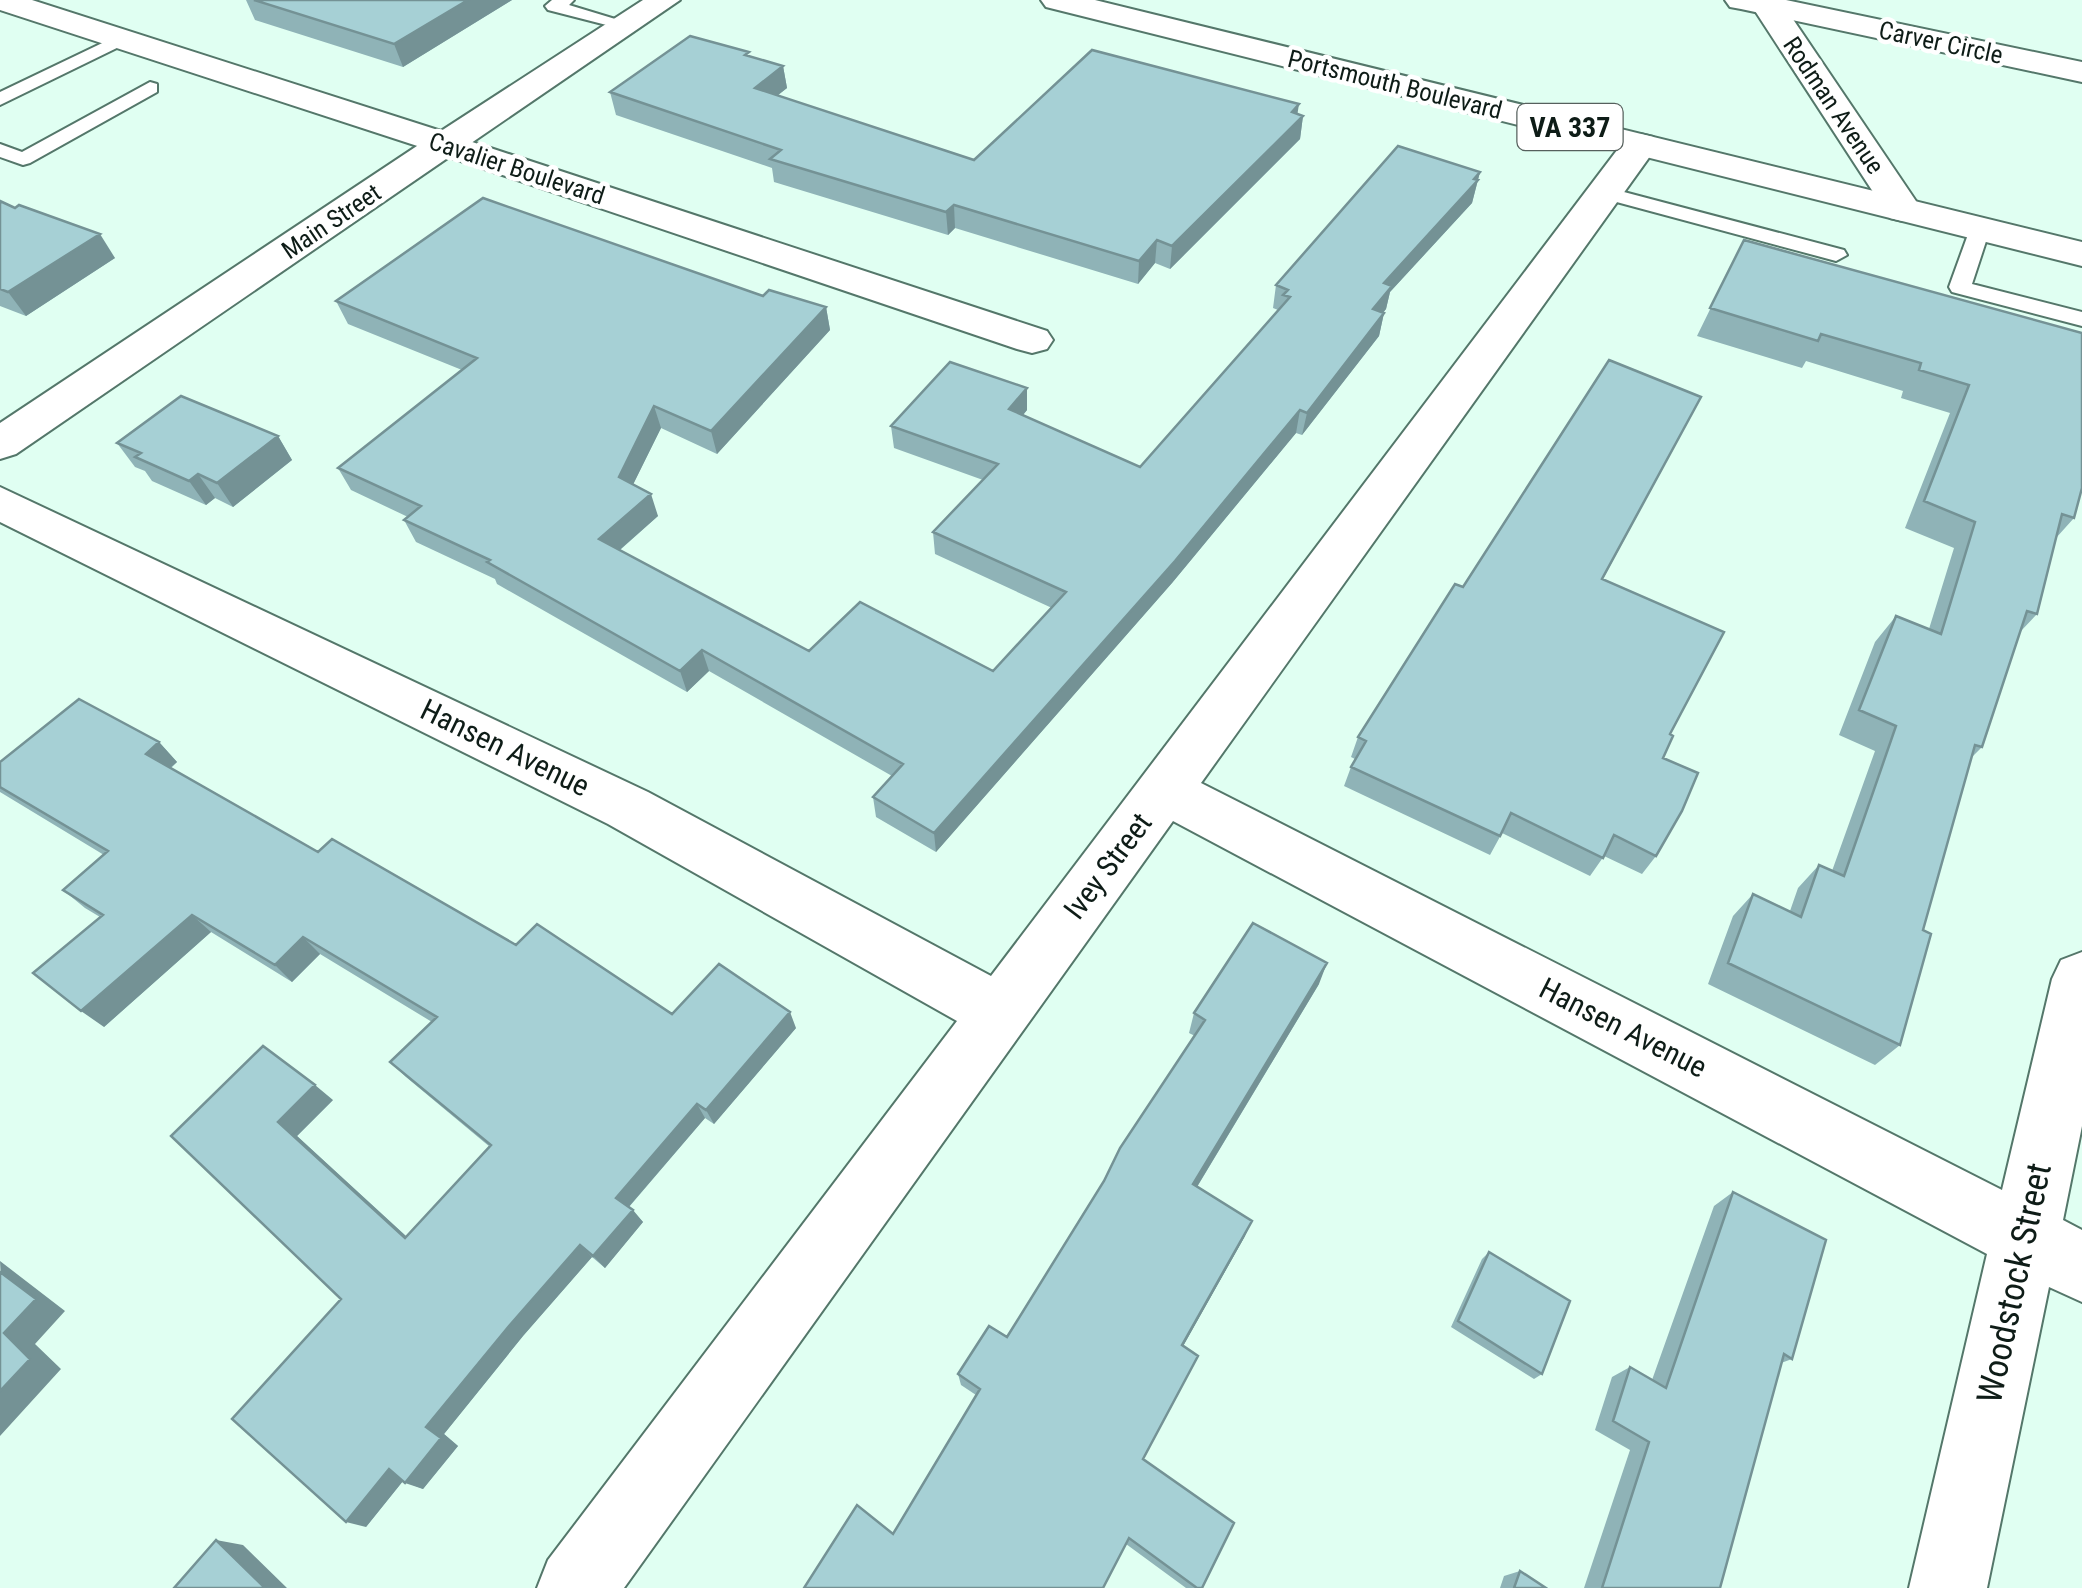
<svg xmlns="http://www.w3.org/2000/svg" width="2082" height="1588" viewBox="0 0 2082 1588" font-family="'Roboto Condensed',sans-serif">
	<rect width="100%" height="100%" fill="#e0fff2"/>
	<g fill="none" stroke-linecap="round" stroke-linejoin="round">
		<g stroke="#54776a" stroke-width="4">
			<path id="service" d="M 552,0 L 574,0 L 569,5 L 635,25 L 626,30 L 548,10 L 545,6 Z
				M 119,35 L 128,40 L 125,44 L 0,105 L 0,92 Z
				M 150,82 L 157,84 L 157,92 L 30,163 L 23,165 L 0,157 L 0,144 L 22,152 Z
				M 1605,187 L 1844,250 L 1847,255 L 1836,261 L 1598,197 L 1595,193 Z
				M 1980,223 L 1990,229 L 1972,284 L 2082,312 L 2082,326 L 1952,292 L 1949,287 L 1970,229 Z"/>
		</g>
		<g stroke="#54776a" stroke-width="4">
			<path id="minor" d="M 1725,0 L 1786,0 L 2082,62 L 2082,82 L 1741,9 L 1730,7 Z
				M 445,133 L 1047,331 L 1053,340 L 1047,349 L 1032,353 L 1017,349 L 449,157 L 16,454 L 0,459 L 0,423 L 432,136 Z
				M 1640,134 L 1653,137 L 1658,145 L 1201,783 L 2002,1190 L 2052,979 L 2061,960 L 2082,952 L 2082,1126 L 2063,1220 L 2082,1230 L 2082,1302 L 2049,1287 L 1987,1588 L 1909,1588 L 1987,1254 L 1173,821 L 624,1588 L 537,1588 L 548,1560 L 957,1021 L 608,824 L 0,522 L 0,487 L 648,792 L 991,976 L 1627,137 Z"/>
		</g>
		<g stroke="#54776a" stroke-width="4">
			<path id="tertiary" d="M 0,0 L 32,0 L 441,131 L 643,0 L 680,0 L 458,152 L 445,155 L 0,10 Z
				M 1748,0 L 1780,0 L 1922,210 L 1916,218 L 1903,221 L 1890,218 Z"/>
		</g>
		<g stroke="#54776a" stroke-width="4">
			<path id="primary" d="M 1041,0 L 1095,0 L 2082,242 L 2082,266 L 1046,7 Z"/>
		</g>
		<use href="#service" fill="#fff" fill-rule="evenodd"/>
		<use href="#minor" fill="#fff" fill-rule="evenodd"/>
		<use href="#tertiary" fill="#fff" fill-rule="evenodd"/>
		<use href="#primary" fill="#fff" fill-rule="evenodd"/>
	</g>
	<path fill="#8fb3b7" d="M 246,0 L 512,0 L 403,67 L 255,20 Z
		M 750,56 L 783,66 L 787,88 L 778,95 L 974,160 L 1298,114 L 1303,116 L 1300,139 L 1170,269 L 1155,263 L 1138,284 L 955,228 L 948,235 L 774,182 L 772,168 L 616,115 L 610,92 Z
		M 1480,172 L 1472,203 L 1390,292 L 1386,309 L 1383,313 L 1384,313 L 1379,336 L 1302,435 L 1296,433 L 1172,583 L 936,852 L 876,817 L 873,797 L 892,776 L 709,671 L 687,692 L 497,584 L 495,579 L 416,542 L 404,520 L 408,517 L 351,490 L 338,468 L 462,370 L 348,324 L 336,301 L 763,296 L 826,307 L 830,330 L 717,454 L 661,428 L 633,484 L 658,516 L 620,550 L 809,651 L 993,671 L 1052,608 L 935,554 L 933,532 L 983,480 L 894,448 L 891,426 L 1027,388 L 1027,410 L 1023,415 L 1140,467 L 1278,310 L 1273,308 L 1276,285 Z
		M 0,201 L 115,258 L 26,316 L 0,306 Z
		M 1744,240 L 2082,333 L 2074,518 L 2056,538 L 2037,614 L 2020,632 L 1982,747 L 1971,758 L 1923,930 L 1900,1045 L 1875,1065 L 1708,984 L 1733,916 L 1753,894 L 1790,911 L 1798,888 L 1819,865 L 1832,871 L 1875,751 L 1839,735 L 1875,642 L 1896,616 L 1929,629 L 1954,548 L 1905,528 L 1950,413 L 1901,398 L 1903,391 L 1806,361 L 1802,368 L 1697,336 Z
		M 1701,397 L 1603,579 L 1670,734 L 1663,758 L 1656,856 L 1642,874 L 1604,856 L 1590,876 L 1502,833 L 1490,855 L 1344,786 L 1351,767 L 1355,759 L 1351,757 L 1358,737 L 1463,587 Z
		M 278,436 L 292,460 L 233,507 L 215,498 L 206,505 L 152,481 L 145,471 L 135,467 L 117,443 Z
		M 159,742 L 177,762 L 171,768 L 318,852 L 516,945 L 672,1014 L 796,1028 L 714,1124 L 705,1118 L 629,1207 L 643,1222 L 605,1268 L 592,1257 L 523,1336 L 444,1434 L 458,1446 L 423,1489 L 403,1481 L 366,1527 L 341,1299 L 171,1136 L 333,1100 L 297,1136 L 406,1236 L 490,1147 L 406,1077 L 390,1062 L 432,1022 L 320,954 L 292,982 L 211,932 L 104,1027 L 100,917 L 85,908 L 63,890 L 104,855 L 0,792 L 0,762 Z
		M 1319,984 L 1197,1187 L 1245,1236 L 1183,1346 L 1198,1356 L 1143,1459 L 1202,1588 L 1186,1588 L 1126,1544 L 893,1534 L 976,1395 L 961,1385 L 958,1374 L 1007,1337 L 1195,1036 L 1189,1033 L 1194,1013 Z
		M 1733,1192 L 1792,1359 L 1781,1363 L 1720,1588 L 1584,1588 L 1630,1450 L 1595,1430 L 1612,1377 L 1630,1367 L 1652,1380 L 1714,1206 Z
		M 1489,1252 L 1542,1374 L 1534,1379 L 1451,1327 L 1482,1259 Z
		M 1520,1571 L 1546,1588 L 1500,1588 L 1504,1576 Z"/>
	<path fill="#749295" d="M 468,0 L 512,0 L 403,67 L 394,44 Z
		M 783,66 L 787,88 L 759,110 L 755,88 Z
		M 1299,104 L 1296,123 L 1303,116 L 1300,139 L 1170,269 L 1172,246 Z
		M 1480,172 L 1472,203 L 1390,292 L 1386,309 L 1367,332 L 1373,309 L 1384,283 Z
		M 954,205 L 955,228 L 948,235 L 946,212 Z
		M 100,234 L 115,258 L 26,316 L 8,292 Z
		M 1157,240 L 1155,263 L 1138,284 L 1139,261 Z
		M 826,307 L 830,330 L 717,454 L 711,431 Z
		M 1384,313 L 1379,336 L 1302,435 L 1307,413 Z
		M 1027,388 L 1027,410 L 1009,432 L 1009,409 Z
		M 654,406 L 661,428 L 626,499 L 619,477 Z
		M 1300,410 L 1296,433 L 1172,583 L 936,852 L 934,833 Z
		M 278,436 L 292,460 L 233,507 L 217,483 Z
		M 198,474 L 215,498 L 206,505 L 189,481 Z
		M 651,494 L 658,516 L 607,561 L 599,539 Z
		M 702,650 L 709,671 L 687,692 L 680,671 Z
		M 159,742 L 177,762 L 164,773 L 146,754 Z
		M 192,915 L 211,932 L 104,1027 L 81,1011 Z
		M 303,937 L 320,954 L 292,982 L 275,965 Z
		M 1327,963 L 1319,984 L 1189,1200 L 1193,1184 Z
		M 790,1012 L 796,1028 L 714,1124 L 706,1110 Z
		M 315,1085 L 333,1100 L 297,1136 L 421,1250 L 405,1238 L 278,1122 Z
		M 697,1104 L 705,1118 L 626,1210 L 616,1198 Z
		M 633,1210 L 643,1222 L 605,1268 L 593,1256 Z
		M 1252,1221 L 1245,1236 L 1177,1357 L 1182,1345 Z
		M 580,1245 L 592,1257 L 523,1336 L 444,1434 L 458,1446 L 423,1489 L 405,1483 L 426,1427 L 509,1326 Z
		M 0,1261 L 65,1311 L 35,1344 L 61,1369 L 0,1436 L 0,1391 L 4,1333 Z
		M 389,1469 L 407,1476 L 366,1527 L 346,1522 Z
		M 216,1540 L 243,1545 L 287,1588 L 265,1588 Z"/>
	<path fill="#a6d0d5" stroke="#749295" stroke-width="2.5" d="M 254,0 L 468,0 L 394,44 Z
		M 690,36 L 749,52 L 745,55 L 783,66 L 755,88 L 974,160 L 1092,50 L 1299,104 L 1292,112 L 1303,116 L 1172,246 L 1157,240 L 1139,261 L 954,205 L 946,212 L 770,159 L 781,150 L 610,92 Z
		M 1398,146 L 1480,172 L 1474,179 L 1478,180 L 1384,283 L 1392,286 L 1373,309 L 1384,313 L 1307,413 L 1300,410 L 1175,561 L 934,833 L 873,797 L 903,764 L 702,650 L 680,671 L 487,562 L 490,560 L 404,520 L 421,506 L 338,468 L 477,358 L 336,301 L 483,198 L 763,296 L 769,290 L 826,307 L 711,431 L 654,406 L 619,477 L 651,494 L 599,539 L 809,651 L 860,602 L 993,671 L 1066,592 L 933,532 L 998,464 L 891,426 L 950,362 L 1027,388 L 1009,409 L 1140,467 L 1290,297 L 1283,295 L 1288,290 L 1276,285 Z
		M 0,201 L 15,208 L 19,205 L 100,234 L 8,292 L 0,289 Z
		M 1744,240 L 2082,333 L 2082,488 L 2074,518 L 2062,514 L 2037,614 L 2027,611 L 1982,747 L 1975,745 L 1923,930 L 1931,934 L 1900,1045 L 1728,963 L 1753,894 L 1801,917 L 1819,865 L 1844,876 L 1896,726 L 1859,710 L 1896,616 L 1941,634 L 1975,522 L 1924,501 L 1969,385 L 1919,370 L 1921,363 L 1821,334 L 1818,341 L 1710,308 Z
		M 1609,360 L 1701,397 L 1602,579 L 1724,632 L 1670,734 L 1673,736 L 1663,758 L 1698,773 L 1682,811 L 1656,856 L 1614,835 L 1603,858 L 1511,813 L 1500,836 L 1351,767 L 1366,741 L 1358,737 L 1455,584 L 1463,587 Z
		M 181,396 L 278,436 L 217,483 L 198,474 L 189,481 L 135,457 L 141,453 L 117,443 Z
		M 79,699 L 159,742 L 146,754 L 318,852 L 332,839 L 516,945 L 537,924 L 672,1014 L 719,964 L 790,1012 L 706,1110 L 697,1104 L 616,1198 L 633,1210 L 593,1256 L 580,1245 L 509,1326 L 426,1427 L 441,1438 L 405,1483 L 389,1469 L 346,1522 L 232,1419 L 341,1299 L 171,1136 L 263,1046 L 315,1085 L 278,1122 L 405,1238 L 491,1145 L 390,1062 L 437,1017 L 303,937 L 275,965 L 192,915 L 81,1011 L 33,973 L 103,915 L 63,890 L 108,851 L 0,787 L 0,762 Z
		M 1253,923 L 1327,963 L 1193,1184 L 1252,1221 L 1182,1345 L 1198,1356 L 1143,1459 L 1234,1523 L 1202,1588 L 1197,1588 L 1129,1538 L 1103,1588 L 804,1588 L 857,1505 L 893,1534 L 980,1389 L 958,1374 L 989,1326 L 1007,1337 L 1104,1181 L 1120,1148 L 1205,1020 L 1194,1013 Z
		M 1733,1192 L 1826,1240 L 1792,1359 L 1784,1354 L 1720,1588 L 1602,1588 L 1649,1442 L 1613,1421 L 1630,1367 L 1666,1388 Z
		M 1489,1252 L 1570,1301 L 1542,1374 L 1458,1321 Z
		M 0,1272 L 36,1299 L 4,1333 L 30,1359 L 0,1391 Z
		M 216,1540 L 265,1588 L 174,1588 Z
		M 1520,1571 L 1546,1588 L 1514,1588 Z"/>
	<g text-anchor="middle" stroke-width="9" stroke-linejoin="round" paint-order="stroke">
		<g font-size="25" fill="#0e1c17" stroke="#fff">
			<text transform="translate(1941 42) rotate(12)" y="9">Carver Circle</text>
			<text transform="translate(1395 84) rotate(14)" y="9">Portsmouth Boulevard</text>
			<text transform="translate(1834 105) rotate(56)" y="9">Rodman Avenue</text>
			<text transform="translate(517 168) rotate(18)" y="9">Cavalier Boulevard</text>
			<text transform="translate(331 221) rotate(-34)" y="9">Main Street</text>
		</g>
		<rect fill="#fff" stroke="#56605d" stroke-width="2.5" x="1517.5" y="104" width="105" height="46" rx="8"/>
		<g font-size="28" font-weight="bold" fill="#0e1c17">
			<text x="1570" y="137">VA 337</text>
		</g>
		<g font-size="30" fill="#0e1c17" stroke="#fff">
			<text transform="translate(505 748) rotate(26)" y="10">Hansen Avenue</text>
			<text transform="translate(1108 866) rotate(-53)" y="10">Ivey Street</text>
			<text transform="translate(1623 1028) rotate(27)" y="10">Hansen Avenue</text>
		</g>
		<g font-size="35" fill="#0e1c17" stroke="#fff">
			<text transform="translate(2014 1283) rotate(-78)" y="12">Woodstock Street</text>
		</g>
	</g>
</svg>
